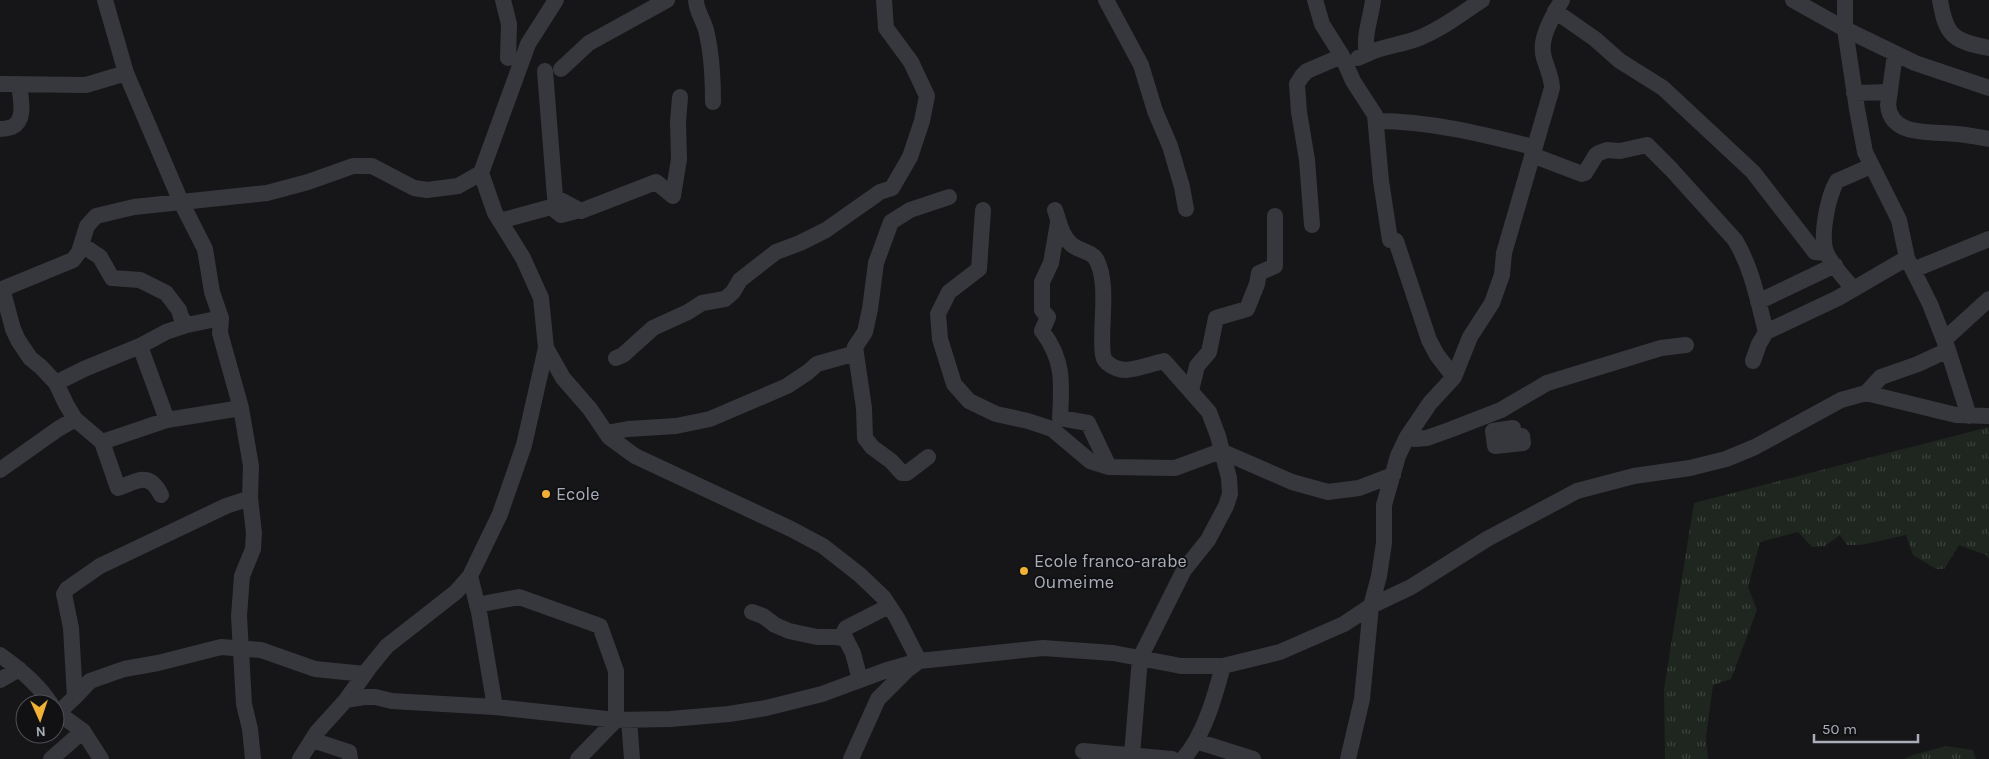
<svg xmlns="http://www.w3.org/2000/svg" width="1989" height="759" viewBox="0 0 1989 759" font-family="Karla,sans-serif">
	<defs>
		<pattern id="grass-tufts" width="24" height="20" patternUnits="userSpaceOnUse" patternTransform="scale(1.25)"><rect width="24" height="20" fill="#1e261f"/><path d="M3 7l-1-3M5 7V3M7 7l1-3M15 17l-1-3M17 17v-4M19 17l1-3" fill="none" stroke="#3c433d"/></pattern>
	</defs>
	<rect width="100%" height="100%" fill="#161618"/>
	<path fill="url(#grass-tufts)" d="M 1989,427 L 1989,558 L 1986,555 L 1959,545 L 1944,569 L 1936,569 L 1913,555 L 1906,535 L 1861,545 L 1847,545 L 1840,535 L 1825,546 L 1812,547 L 1798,532 L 1760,542 L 1748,587 L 1757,610 L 1731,679 L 1713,685 L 1706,737 L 1708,759 L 1665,759 L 1664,689 L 1694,503 Z
		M 1946,746 L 1973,750 L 1976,759 L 1904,759 L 1913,755 Z"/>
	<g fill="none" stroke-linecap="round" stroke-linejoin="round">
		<path stroke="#37383d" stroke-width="16" d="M 105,0 L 126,73 L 181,202 L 205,249 L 212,292 L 221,318 L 220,333 L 241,408 L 251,466 L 250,498 L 254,533 L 253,549 L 242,576 L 239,616 L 244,704 L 250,729 L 253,759
			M 503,0 L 509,24 L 508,58
			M 556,0 L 528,44 L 481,173 L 495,213 L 523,258 L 541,298 L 546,348 L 563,378 L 590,409 L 609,437 L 635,456 L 791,529 L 823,546 L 860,575 L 884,598 L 897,618 L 919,661 L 907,670 L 878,699 L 851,759
			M 696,0 C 696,10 703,19 706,30 C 712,54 713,77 713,102
			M 1106,0 L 1141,65 L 1155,111 L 1170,146 L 1182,187 L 1186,209
			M 1315,0 L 1322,24 L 1342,56 L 1353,81 L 1375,115 L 1381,181 L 1390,240
			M 1793,0 L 1845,29 L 1915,63 L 1989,88
			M 1845,0 L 1845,29 L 1857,109 L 1865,152 L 1899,220 L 1907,258 L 1930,304 L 1948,350 L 1969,416
			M 1940,0 C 1946,36 1953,41 1989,48
			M 1555,11 L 1595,39 L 1620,61 L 1663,88 L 1753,172 L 1815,252 L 1826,253
			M 1367,54 C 1383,46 1402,45 1419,38 C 1442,29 1462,13 1482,0
			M 1895,54 L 1888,105 C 1891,138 1933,131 1957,134 C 1968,135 1978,137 1989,139
			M 1358,58 L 1367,54 C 1363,35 1371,19 1373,0
			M 561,69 L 589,43 L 667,0
			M 545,71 L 555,197 L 581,211 L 656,182 L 673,196 L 679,159 L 678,122 L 680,97
			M 0,84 L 86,85 L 126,73
			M 1854,93 L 1890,92
			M 1376,121 C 1430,121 1482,134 1533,147
			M 0,129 C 4,129 9,128 12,127 C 27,120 20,96 19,84
			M 1532,155 L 1582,174 L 1585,173 L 1596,155 L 1599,153 L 1607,150 L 1620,151 L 1647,145 L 1671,169 L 1735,240 C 1752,268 1758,301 1766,332
			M 983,210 L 979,269 L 949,292 L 938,314 L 940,339 L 954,384 L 969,401 L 996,414 L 1028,421 L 1052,429 L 1090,461 L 1109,467 L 1175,468 L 1221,451 L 1292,482 L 1328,492 L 1359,488 L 1393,475
			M 1055,210 C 1059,221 1061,235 1071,244 C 1078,251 1091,251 1096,259 C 1110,284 1099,328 1103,355 C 1104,364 1117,370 1126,370 C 1138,369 1151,364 1164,361 L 1209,412 L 1218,436 L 1229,478 L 1230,494 L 1226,506 L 1208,540 L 1184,570 L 1140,658 L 1132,755
			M 500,221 L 551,207 L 561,215 L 580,210
			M 1058,223 L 1051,263 L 1042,282 L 1042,310 L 1048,317 L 1042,331 C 1064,360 1062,383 1060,418 L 1088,423 L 1109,467
			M 1312,225 L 1307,160 L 1299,112 L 1297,84 L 1302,76 L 1307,71 L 1342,56
			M 1396,241 L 1429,340 L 1437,355 L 1454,377
			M 82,245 L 100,257 L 112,278 L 140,280 L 166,293 L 179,310 L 181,317 L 187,325
			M 1913,270 L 1989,239
			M 1853,289 C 1845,278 1833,267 1827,254 C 1819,238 1828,196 1837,181 L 1871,166
			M 0,290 L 73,260 L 79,252 L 87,226 L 96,216 L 134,207 L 267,193 L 308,182 L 353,166 L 372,166 L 414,188 L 427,190 L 458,186 L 481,173
			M 0,291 L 3,292 L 13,329 L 18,340 L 30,358 L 41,367 L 56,383 L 66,404 L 75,419 L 102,442 L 118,488 C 138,481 149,471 161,495
			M 1758,302 L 1835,265
			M 1944,340 L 1989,299
			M 140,346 L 167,420
			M 616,358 L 623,355 L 653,328 L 688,312 L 702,303 L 725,299 L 733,292 L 740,280 L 776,252 L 800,243 L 826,230 L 880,192 L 892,188 L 910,157 L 922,121 L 927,96 L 911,62 L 886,28 L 884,0
			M 1753,361 L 1759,344 L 1766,332 L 1838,298 L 1907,258
			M 56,383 L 84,369 L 140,346 L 166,332 L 187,325 L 221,318
			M 1191,391 L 1197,366 L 1209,352 L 1216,318 L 1247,309 L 1257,284 L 1259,273 L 1275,266 L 1275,216
			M 1866,393 L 1881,377 L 1918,364 L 1948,350
			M 1513,428 L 1514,437 L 1522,436 L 1523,443 L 1495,446 L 1493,431 Z
			M 606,433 L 628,429 L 676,426 L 710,419 L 787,386 L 808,372 L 817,364 L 856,353
			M 1407,437 L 1415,439 L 1427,438 L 1452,429 L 1501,410 L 1547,383 L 1661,348 L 1686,345
			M 102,442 L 167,420 L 241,408
			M 928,457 L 907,473 L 902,473 L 891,461 L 872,447 L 865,438 L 864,408 L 855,347 L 865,332 L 870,309 L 876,263 L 891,222 L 910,210 L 949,197
			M 0,470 L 58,429 L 75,419
			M 470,576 L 479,612 L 495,707
			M 477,605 L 519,597 L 600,626 L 616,671 L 616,720 L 578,759
			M 752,612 L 763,616 L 775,625 L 789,631 L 817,637 L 835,637 L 846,639
			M 0,655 C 20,669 38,684 51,704
			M 0,680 L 19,669
			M 860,680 L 853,653 L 843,634 L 846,628 L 889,606
			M 75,697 L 90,681 L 124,669 L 158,663 L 221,647 L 261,650 L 315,669 L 365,674
			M 346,700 L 369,668 L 387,646 L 456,592 L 470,576 L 500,514 L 524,445 L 546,348
			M 55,709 L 58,713 L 83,731 L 101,759
			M 58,713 L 75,697 L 71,628 L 64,594 L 67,589 L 100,566 L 226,506 L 250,498
			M 629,720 L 632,759
			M 312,740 L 349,752 L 350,759
			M 1196,741 L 1253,759
			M 1083,751 L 1172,759
			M 51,759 L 83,731
			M 300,759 L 317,732 L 346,700 L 364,697 L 375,697 L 392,701 L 495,707 L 616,720 L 670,719 L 729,714 L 766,708 L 822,694 L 887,670 L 919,661 L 1043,648 L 1113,653 L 1181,666 L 1223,666 L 1280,652 L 1344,624 L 1371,606 L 1411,587 L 1487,539 L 1577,491 L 1634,476 L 1690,468 L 1726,459 L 1755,447 L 1841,400 L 1866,393 L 1956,415 L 1989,416
			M 1183,759 C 1204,736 1215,696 1223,666
			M 1348,759 L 1362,699 L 1371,606 L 1379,576 L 1384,543 L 1384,505 L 1398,456 L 1407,437 L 1430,403 L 1454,377 L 1470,337 L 1492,303 L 1502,275 L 1504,253 L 1552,88 C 1552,78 1547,68 1544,58 C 1538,39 1553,16 1562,0"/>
	</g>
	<g fill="#f2b134" stroke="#111113" stroke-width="2">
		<circle cx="546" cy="494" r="5"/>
		<circle cx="1024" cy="571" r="5"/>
	</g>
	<g text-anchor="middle" stroke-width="4" stroke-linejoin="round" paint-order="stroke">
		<g font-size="18" fill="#a8adb8" stroke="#111113" text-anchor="start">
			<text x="556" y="500">Ecole</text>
			<text x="1034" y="567">Ecole franco-arabe<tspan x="1034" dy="21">Oumeime</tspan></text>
		</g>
	</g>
	<g transform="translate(40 719) rotate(177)"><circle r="24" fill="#111113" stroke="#4d4f55"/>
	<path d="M0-4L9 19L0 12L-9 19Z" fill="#f2b134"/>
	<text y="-8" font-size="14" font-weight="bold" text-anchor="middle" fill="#a8adb8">N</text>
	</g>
	<path d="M1814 734v8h104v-8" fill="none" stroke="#a8adb8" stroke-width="2.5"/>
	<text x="1822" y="734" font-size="15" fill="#a8adb8" stroke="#111113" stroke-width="4" paint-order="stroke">50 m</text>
</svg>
